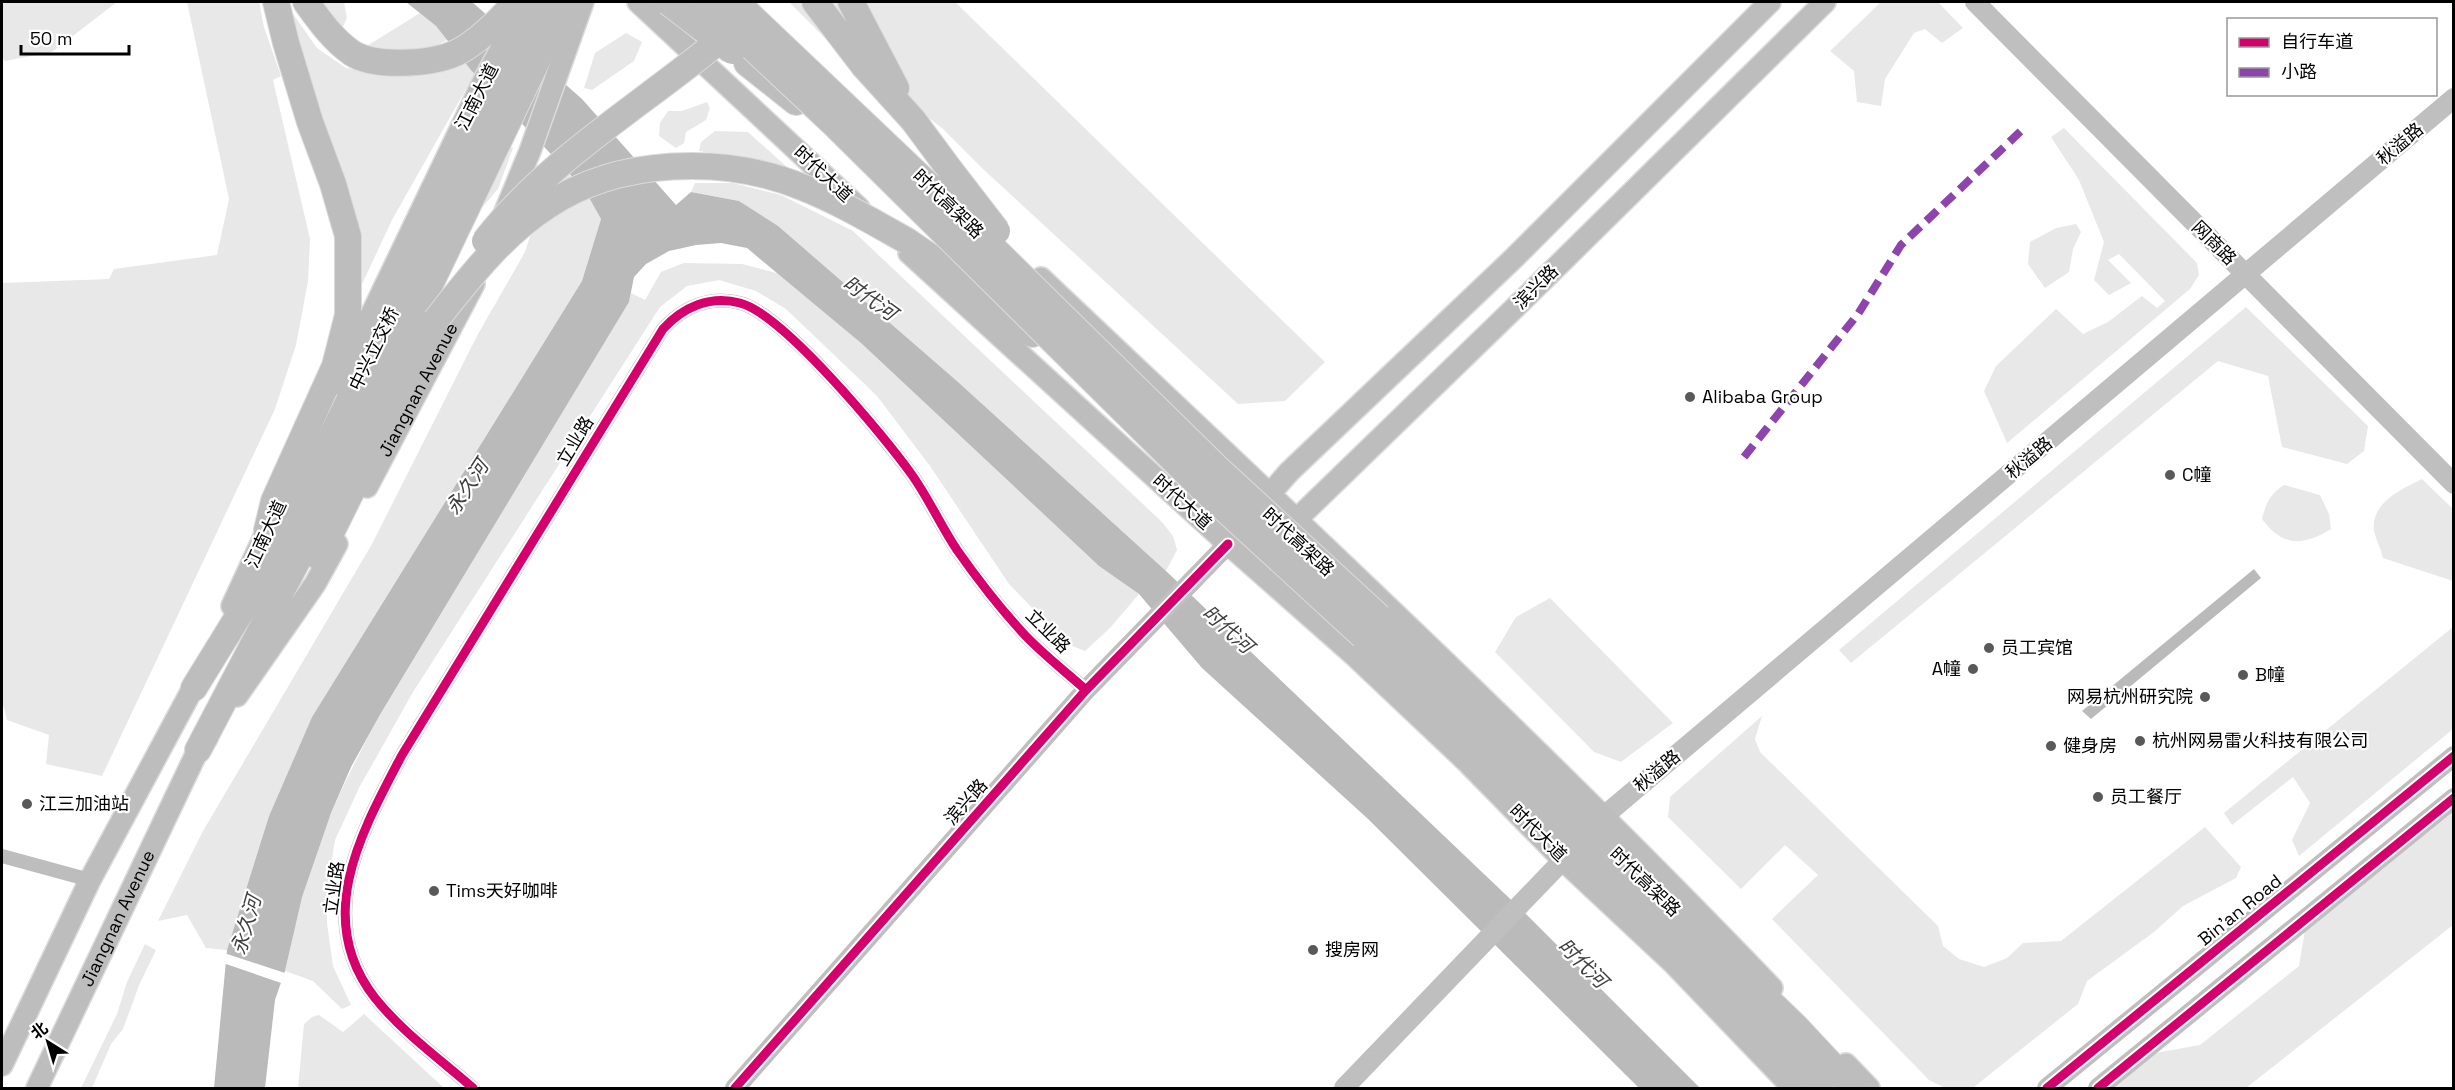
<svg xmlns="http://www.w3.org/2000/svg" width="2455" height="1090" viewBox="0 0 2455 1090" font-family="'Space Grotesk','Noto Sans SC',sans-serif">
	<rect width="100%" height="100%" fill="#fff"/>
	<path fill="#e8e8e8" d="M 2,2 L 117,2 L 52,52 L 5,61 L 2,57 Z
		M 187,2 L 259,2 L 264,27 L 281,76 L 273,80 L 310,239 L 308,281 L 296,345 L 275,409 L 102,776 L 46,764 L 49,735 L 7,720 L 2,700 L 2,283 L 109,279 L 114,269 L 217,255 L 229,199 Z
		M 309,2 L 344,2 L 347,18 L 340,33 Z
		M 789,2 L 955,2 L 1325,362 L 1285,401 L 1238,404 L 983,169 L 942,128 L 834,47 Z
		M 1881,2 L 1938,2 L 1963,28 L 1942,43 L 1925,29 L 1914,33 L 1885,79 L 1881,106 L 1857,102 L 1854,71 L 1830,51 Z
		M 286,4 L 317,48 L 346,68 L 376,73 L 462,58 L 475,73 L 392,220 L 356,297 L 326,130 Z
		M 420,13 L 436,26 L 447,40 L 424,52 L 362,49 Z
		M 626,33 L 642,42 L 634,61 L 592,90 L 584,88 L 595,53 Z
		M 707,102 L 710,108 L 706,120 L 686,132 L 684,143 L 676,148 L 659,136 L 660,123 L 668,111 L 682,111 Z
		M 2064,128 L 2197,263 L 2199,275 L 2190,289 L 2007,443 L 1984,391 L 1996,366 L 2056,309 L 2083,334 L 2108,322 L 2142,296 L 2157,308 L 2165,301 L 2119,254 L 2108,260 L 2131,283 L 2109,295 L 2094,280 L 2104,242 L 2079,180 L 2051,137 Z
		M 715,131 L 748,132 L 798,177 L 746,158 L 699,151 L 701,142 Z
		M 503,144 L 513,148 L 498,189 L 474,217 Z
		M 555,159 L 587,194 L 601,219 L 582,281 L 312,717 L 269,816 L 227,950 L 206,948 L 187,915 L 158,921 L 203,831 L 372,544 L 478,334 L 525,252 Z
		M 695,183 L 733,183 L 781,195 L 853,231 L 1162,522 L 1173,536 L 1177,550 L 1166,571 L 958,382 L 755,212 L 739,201 L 691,192 Z
		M 2076,224 L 2081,232 L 2073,249 L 2069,272 L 2045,288 L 2028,264 L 2030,242 L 2056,228 Z
		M 684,263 L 742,264 L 780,274 L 861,343 L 1099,566 L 1139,594 L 1110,628 L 1085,651 L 1067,644 L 1009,584 L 930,466 L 877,396 L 786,309 L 756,291 L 719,280 L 687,286 L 660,307 L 413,692 L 359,788 L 335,840 L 327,890 L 327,923 L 333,966 L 351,1005 L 342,1009 L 313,981 L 285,971 C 291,947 295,923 301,899 C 318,833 349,772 381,713 L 629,302 L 631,293 L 645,300 L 661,272 Z
		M 2246,307 L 2368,426 L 2364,451 L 2347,464 L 2282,447 L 2268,376 L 2218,361 L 1851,663 L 1839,650 Z
		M 2422,479 L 2453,509 L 2453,581 L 2383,558 C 2381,549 2376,540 2374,531 C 2370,503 2402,489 2422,479 Z
		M 2284,485 L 2320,495 L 2329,514 L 2331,529 C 2302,547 2282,546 2262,519 C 2266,503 2270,494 2284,485 Z
		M 1550,598 L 1673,723 L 1621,762 L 1594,752 L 1495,652 L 1516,617 Z
		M 2453,627 L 2453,729 L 2299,856 L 2292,840 L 2310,803 L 2293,777 L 2232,825 L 2224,813 Z
		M 1762,716 L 1755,739 L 1760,752 L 1938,926 L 1943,946 L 1959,959 L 1984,967 L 2007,958 L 2023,943 L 2061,941 L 2205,827 L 2241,867 L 2236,878 L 2183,906 L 2154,932 L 2087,981 L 2078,1004 L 1974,1087 L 1945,1088 L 1929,1080 L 1772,919 L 1818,875 L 1785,845 L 1741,889 L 1668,817 L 1670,797 Z
		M 2453,810 L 2453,925 L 2246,1088 L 2113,1088 L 2155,1053 L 2200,1045 L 2299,966 L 2305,930 Z
		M 145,944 L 156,950 L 140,983 L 123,1029 L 111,1044 L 92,1088 L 81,1088 L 117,1014 L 127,982 Z
		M 364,1014 L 444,1088 L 298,1088 L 304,1024 L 312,1017 L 319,1015 L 343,1032 Z"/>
	<path fill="#bababa" d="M 406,2 L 472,2 L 582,99 L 676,205 L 691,192 L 739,201 L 778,226 L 958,382 L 1166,571 L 1528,916 L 1700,1088 L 1639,1088 L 1367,818 L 1202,668 L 1139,594 L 1099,566 L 861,343 L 747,248 L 721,243 L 696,245 L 669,251 L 646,264 L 634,277 L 629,302 L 381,713 L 351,767 L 331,813 L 302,897 L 285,971 L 275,1000 L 265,1088 L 214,1088 L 227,950 L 269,816 L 312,717 L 582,281 L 601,219 L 587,194 L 567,171 L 471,70 L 436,26 Z
		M 2254,569 L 2261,578 L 2091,719 L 2082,711 Z"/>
	<path fill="#fff" d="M 224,953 L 288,974 L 284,984 L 223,963 Z"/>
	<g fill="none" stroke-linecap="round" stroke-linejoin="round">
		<g stroke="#dbdbdb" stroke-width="24">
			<g id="primary">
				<path d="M 638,2 L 859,208"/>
				<path d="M 504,214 L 530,151 L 583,2"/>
				<path d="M 909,253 L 1228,544 L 1356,657 L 1466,761 L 1563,860 L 1673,963 L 1793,1088"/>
				<path d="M 1041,278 C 1288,512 1537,743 1772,988"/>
				<path d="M 338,384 L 481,86 L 526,2"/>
				<path id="s1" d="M 367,487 L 474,284"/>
				<path d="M 1260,505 L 1289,472 L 1514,258 L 1770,2"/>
				<path d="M 1285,523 L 1297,519 L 1527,296 L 1825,2"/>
				<path d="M 232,606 L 274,515"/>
				<path d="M 237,696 L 315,584 L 337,544"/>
				<path d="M 1846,1064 L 1869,1088"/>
				<path d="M 2,1065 L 90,880 L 200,675"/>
				<path id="s2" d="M 37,1088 L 198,750 L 207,738"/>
			</g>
		</g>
		<g stroke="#dbdbdb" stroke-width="28">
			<path id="highway" d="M 306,2 C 319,20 333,40 352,53 C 375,68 432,64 456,53 C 474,45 504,17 515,2
				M 815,2 L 864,66 L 913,120 L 950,170
				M 851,2 L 896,88
				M 747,63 L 796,102
				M 907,241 L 979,290 L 1032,334
				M 267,530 L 274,501 L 335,366 L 348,315 L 348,236 L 333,184 L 310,122 L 286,43 L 276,2
				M 319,557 L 436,320
				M 1379,617 L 1564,804 L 1794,1025 L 1853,1088
				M 1363,636 L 1682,942 L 1820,1088
				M 194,688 L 247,602 L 282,539 L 518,52 L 540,2
				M 198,750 L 304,548 L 565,2"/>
		</g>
		<path stroke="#bdbdbd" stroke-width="14" d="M 2,856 L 90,880
			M 473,1088 C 441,1060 402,1032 375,998 C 312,918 362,831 402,755 L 663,329 C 683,307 710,295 740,303 C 783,314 884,436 912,475 C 929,499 941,526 957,550 C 976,577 1000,608 1022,632 C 1041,653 1065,671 1086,690"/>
		<path stroke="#bfbfbf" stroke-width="20" d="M 1975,2 L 2454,484
			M 1604,816 L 2454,98
			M 735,1088 L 1086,690 L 1228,544
			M 1344,1088 L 1563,860
			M 2047,1088 L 2454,756
			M 2098,1088 L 2454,798"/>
		<use href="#primary" stroke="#bdbdbd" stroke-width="21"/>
		<use href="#highway" stroke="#bdbdbd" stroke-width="26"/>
		<g stroke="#dbdbdb" stroke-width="28" stroke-linecap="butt">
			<path id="highway-bridge" d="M 668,2 L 732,51
				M 704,2 L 834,124 L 1204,490 L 1363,636
				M 736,2 L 940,196 L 1217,468 L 1379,617
				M 950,170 L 997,231
				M 485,241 C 544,165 630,112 704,53 C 718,42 731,28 745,16
				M 436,320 C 469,278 502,235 547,206 C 618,158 724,155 802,187 C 838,201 873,222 907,241"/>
		</g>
		<use href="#highway-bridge" stroke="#bdbdbd" stroke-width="26"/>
		<path stroke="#8e44ad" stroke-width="8" stroke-dasharray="15 8" stroke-linecap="butt" d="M 1744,457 L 1858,314 L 1901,245 L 2023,129"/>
		<g stroke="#fff" stroke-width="13">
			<path id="cycleway" d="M 473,1088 C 441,1060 402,1032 375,998 C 312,918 362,831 402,755 L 663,329 C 683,307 710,295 740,303 C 783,314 884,436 912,475 C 929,499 941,526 957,550 C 976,577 1000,608 1022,632 C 1041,653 1065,671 1086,690
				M 735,1088 L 1086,690 L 1228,544
				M 2047,1088 L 2454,756
				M 2098,1088 L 2454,798"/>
		</g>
		<use href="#cycleway" stroke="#d6006c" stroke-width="9"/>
	</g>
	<g fill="#595959" stroke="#fff" stroke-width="2">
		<circle cx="1690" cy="397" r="6"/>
		<circle cx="2170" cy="475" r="6"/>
		<circle cx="1989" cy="648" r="6"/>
		<circle cx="1973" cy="669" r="6"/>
		<circle cx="2243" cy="675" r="6"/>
		<circle cx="2205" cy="697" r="6"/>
		<circle cx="2140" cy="741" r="6"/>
		<circle cx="2051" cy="746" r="6"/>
		<circle cx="2098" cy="797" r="6"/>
		<circle cx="27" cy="804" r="6"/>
		<circle cx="434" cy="891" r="6"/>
		<circle cx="1313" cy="950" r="6"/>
	</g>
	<g text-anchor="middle" stroke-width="4.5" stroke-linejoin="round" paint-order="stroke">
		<g font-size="18" fill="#000" stroke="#fff">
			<text transform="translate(477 97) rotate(-63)" y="6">江南大道</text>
			<text transform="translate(2400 144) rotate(-40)" y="6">秋溢路</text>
			<text transform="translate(823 174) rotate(43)" y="6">时代大道</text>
			<text transform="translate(948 204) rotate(44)" y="6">时代高架路</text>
			<text transform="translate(2214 243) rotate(45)" y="6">网商路</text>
			<text transform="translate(1536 287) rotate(-45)" y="6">滨兴路</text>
			<text transform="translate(374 349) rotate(-64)" y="6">中兴立交桥</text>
			<text dy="6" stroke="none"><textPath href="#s1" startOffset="110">Jiangnan Avenue</textPath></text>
			<text transform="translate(575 441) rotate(-59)" y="6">立业路</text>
			<text transform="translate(2029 458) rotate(-40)" y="6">秋溢路</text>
			<text transform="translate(1182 502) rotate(42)" y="6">时代大道</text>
			<text transform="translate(266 534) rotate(-65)" y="6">江南大道</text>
			<text transform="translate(1298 542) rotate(43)" y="6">时代高架路</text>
			<text transform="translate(1048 631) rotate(45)" y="6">立业路</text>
			<text transform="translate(1657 771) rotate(-40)" y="6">秋溢路</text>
			<text transform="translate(966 802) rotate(-49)" y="6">滨兴路</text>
			<text transform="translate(1538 833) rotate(45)" y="6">时代大道</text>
			<text transform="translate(1645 882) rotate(44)" y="6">时代高架路</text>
			<text transform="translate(334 888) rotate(-82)" y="6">立业路</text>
			<text transform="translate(2240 910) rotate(-39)" y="6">Bin'an Road</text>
			<text dy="6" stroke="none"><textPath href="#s2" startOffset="188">Jiangnan Avenue</textPath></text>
		</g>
		<g font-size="18" fill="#000" stroke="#fff" text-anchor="start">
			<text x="1702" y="403">Alibaba Group</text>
			<text x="2182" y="481">C幢</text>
			<text x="2001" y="654">员工宾馆</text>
			<text x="1961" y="675" text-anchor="end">A幢</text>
			<text x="2255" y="681">B幢</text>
			<text x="2193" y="703" text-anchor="end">网易杭州研究院</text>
			<text x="2152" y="747">杭州网易雷火科技有限公司</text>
			<text x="2063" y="752">健身房</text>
			<text x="2110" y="803">员工餐厅</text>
			<text x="39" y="810">江三加油站</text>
			<text x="446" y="897">Tims天好咖啡</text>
			<text x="1325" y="956">搜房网</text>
		</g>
		<g font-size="20" font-style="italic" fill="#3e3e3e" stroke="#fff">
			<text transform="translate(870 298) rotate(36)" y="7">时代河</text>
			<text transform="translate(467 487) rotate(-57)" y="7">永久河</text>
			<text transform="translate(1228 629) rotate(42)" y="7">时代河</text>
			<text transform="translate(246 925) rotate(-74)" y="7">永久河</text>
			<text transform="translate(1583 963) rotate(45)" y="7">时代河</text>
		</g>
	</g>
	<rect width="2455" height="1090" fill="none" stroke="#000000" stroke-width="6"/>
	<rect x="2227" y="18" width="210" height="78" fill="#ffffff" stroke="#999999" stroke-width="1.5"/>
	<rect x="2239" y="38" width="30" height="9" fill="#d6006c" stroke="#999999" stroke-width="1.5"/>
	<text x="2281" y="48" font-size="18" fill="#000000">自行车道</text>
	<rect x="2239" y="68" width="30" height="9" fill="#8e44ad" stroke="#999999" stroke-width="1.5"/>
	<text x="2281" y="78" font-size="18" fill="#000000">小路</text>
	<g transform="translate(48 1042) rotate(323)" stroke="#ffffff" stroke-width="4.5" paint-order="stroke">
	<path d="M0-4.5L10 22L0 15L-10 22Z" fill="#000000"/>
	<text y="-9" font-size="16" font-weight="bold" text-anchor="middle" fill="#000000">北</text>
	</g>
	<path d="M21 45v9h108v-9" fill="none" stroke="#000000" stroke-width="3"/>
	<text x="30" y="45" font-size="18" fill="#000000" stroke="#ffffff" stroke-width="4.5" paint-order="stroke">50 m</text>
</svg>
